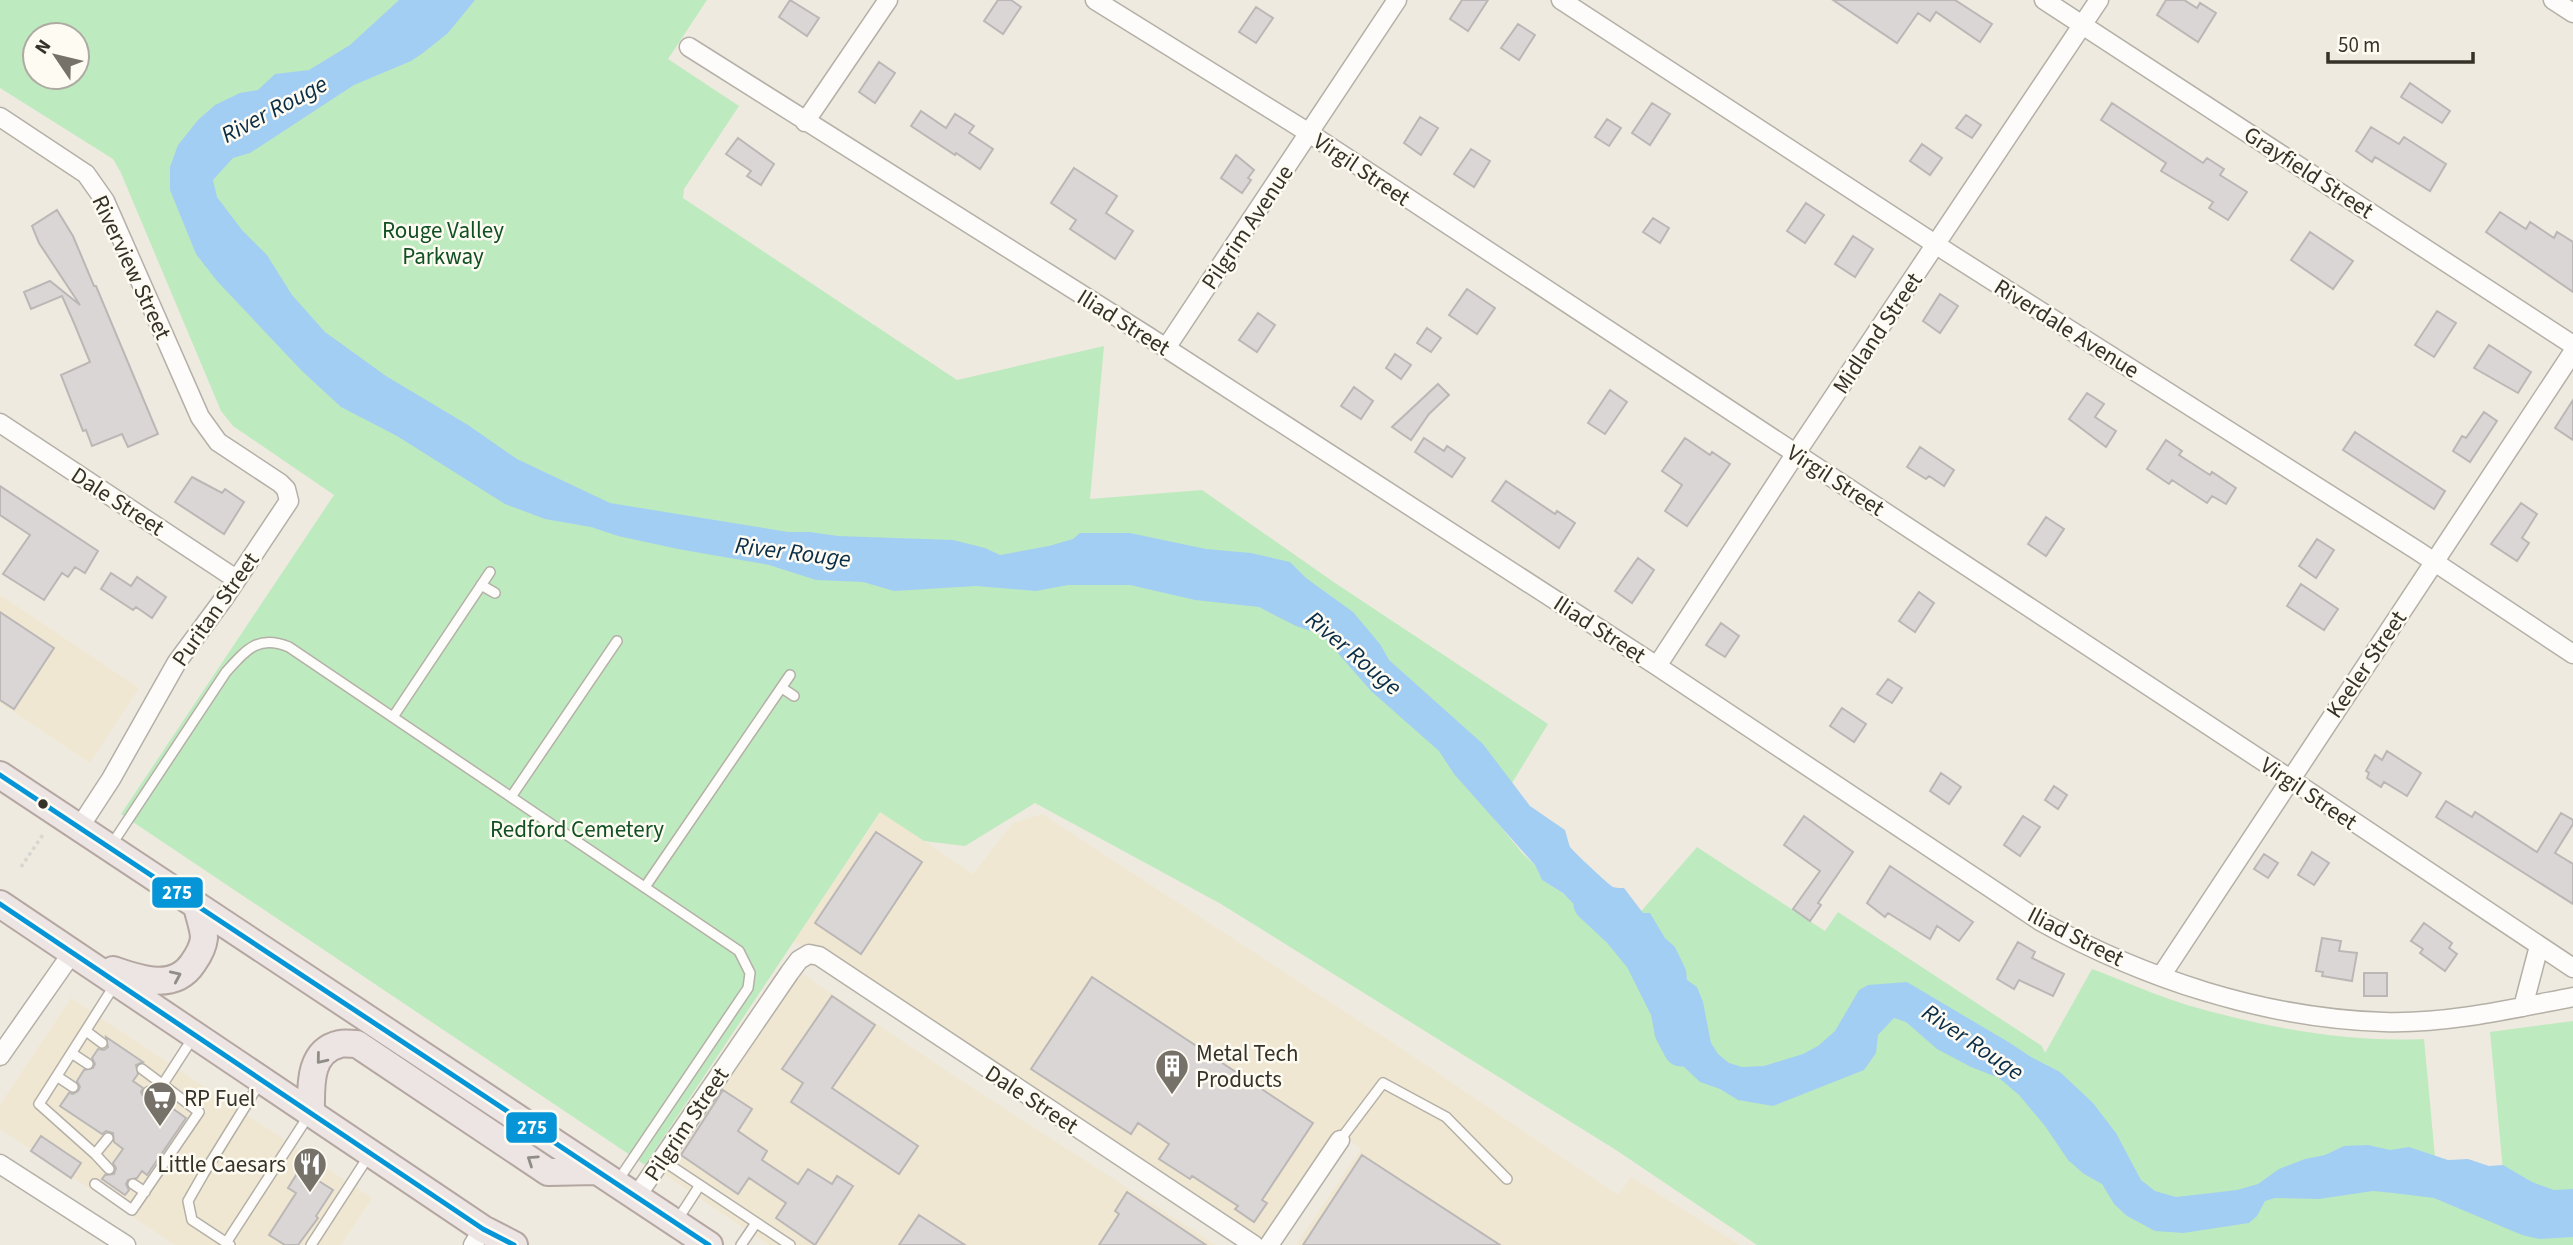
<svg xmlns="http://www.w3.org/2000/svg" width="2573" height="1245" viewBox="0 0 2573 1245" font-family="'Source Sans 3',sans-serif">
	<rect width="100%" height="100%" fill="#efeadf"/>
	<path fill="#f0e7d2" d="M 0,595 L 139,688 L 90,763 L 0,703 Z
		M 881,812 L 973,874 L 1013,823 L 1042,814 L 1399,1047 L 1618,1195 L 1631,1177 L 1740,1245 L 1296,1245 L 1361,1149 L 1342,1134 L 1265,1245 L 793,941 Z
		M 801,973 L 965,1083 L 1216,1245 L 769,1245 L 665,1175 Z
		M 71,998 L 372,1198 L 341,1245 L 175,1245 L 0,1129 L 0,1105 Z"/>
	<path fill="#beeabf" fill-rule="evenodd" d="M 0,0 L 707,0 L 668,59 L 739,106 L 684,189 L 683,198 L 957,380 L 1104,346 L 1090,499 L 1202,490 L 1335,583 L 1548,724 L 1492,816 L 1523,854 L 1535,865 L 1542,880 L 1563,893 L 1588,919 L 1617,939 L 1697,847 L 1825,931 L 1838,912 L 2042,1046 L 2045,1053 L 2092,969 C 2124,981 2155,995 2187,1005 C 2264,1027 2344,1043 2424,1039 L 2439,1200 L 2508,1224 L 2490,1032 L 2573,1021 L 2573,1245 L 1757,1245 L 1616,1150 L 1221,904 L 1035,803 L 965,846 L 924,841 L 880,812 L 645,1165 L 121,814 L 334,495 L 233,426 L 221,411 L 121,173 L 113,159 L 0,88 ZM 35,35 L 77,35 L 77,77 L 35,77 Z"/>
	<path fill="#a3cef3" d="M 399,0 L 475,0 L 448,33 L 423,53 L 411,61 L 354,85 L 250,153 L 233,158 L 213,180 L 217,197 L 242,230 L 267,255 L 292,295 L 325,332 L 386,376 L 468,425 L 517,459 L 610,503 L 788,532 L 810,532 L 838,536 L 953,540 L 985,548 L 1000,555 L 1049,546 L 1073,539 L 1080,533 L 1130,533 L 1206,549 L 1251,553 L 1290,562 L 1306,578 L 1353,612 L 1380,644 L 1389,660 L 1483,744 L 1530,806 L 1565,830 C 1567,836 1568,842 1570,847 C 1573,851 1609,885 1613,887 C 1616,888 1621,888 1624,888 L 1643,913 L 1650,913 L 1665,938 L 1675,947 L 1686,970 L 1687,980 L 1697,987 L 1703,1002 L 1711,1043 L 1718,1054 L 1729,1063 L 1742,1067 L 1764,1066 L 1803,1054 L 1818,1046 L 1835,1031 L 1859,990 L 1868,985 L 1907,982 L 2010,1043 L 2031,1057 L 2060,1072 L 2093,1103 L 2116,1133 L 2141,1180 L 2155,1191 L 2176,1197 L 2237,1190 L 2258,1184 L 2279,1169 L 2305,1159 L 2325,1155 L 2344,1146 L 2368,1145 L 2390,1150 L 2409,1147 L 2448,1160 L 2468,1159 L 2489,1166 L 2503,1165 L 2532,1182 L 2554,1190 L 2573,1189 L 2573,1237 L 2539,1239 L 2522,1235 L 2434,1198 L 2393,1193 L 2373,1191 L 2319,1199 L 2275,1198 L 2265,1201 L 2257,1216 L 2249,1223 L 2183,1233 L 2155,1231 L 2127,1216 L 2114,1204 L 2102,1184 L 2084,1174 L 2068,1160 L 2045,1126 L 2019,1095 L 1999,1078 L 1971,1067 L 1937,1049 L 1906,1022 L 1894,1018 L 1878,1035 L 1876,1053 L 1864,1070 L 1773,1106 L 1738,1100 L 1720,1089 L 1700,1082 L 1683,1066 L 1664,1033 L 1662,1022 L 1667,994 L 1659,976 L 1639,945 L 1588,919 L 1563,893 L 1542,880 L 1535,865 L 1454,774 L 1439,751 L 1371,691 L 1322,635 L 1296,626 L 1259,607 L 1195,600 L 1130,585 L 1068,585 L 1036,591 L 976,586 L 894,591 L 863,582 L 816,580 L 769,565 L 678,549 L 618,536 L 591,527 L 545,519 L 505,504 L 397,436 L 341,407 L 302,371 L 217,281 L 196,254 L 170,190 L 170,167 L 178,145 L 198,120 L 215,105 L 240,93 L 258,90 L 275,74 L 309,70 L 350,45 Z"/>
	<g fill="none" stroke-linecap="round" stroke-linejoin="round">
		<path stroke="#a3cef3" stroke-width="35" d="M 1591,904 L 1620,931 L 1642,958 L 1668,1010 L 1672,1032 L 1681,1049"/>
	</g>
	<path fill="#dad6d5" stroke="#bbb7b6" stroke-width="2" d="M 790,0 L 819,18 L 807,36 L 779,17 Z
		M 998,0 L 1011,0 L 1021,7 L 1003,34 L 984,21 Z
		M 1462,0 L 1488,0 L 1468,31 L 1450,19 Z
		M 1833,0 L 1955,0 L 1992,24 L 1980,42 L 1936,12 L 1930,21 L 1918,13 L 1897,43 Z
		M 2166,0 L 2184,0 L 2197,8 L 2200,3 L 2216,13 L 2198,42 L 2157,15 Z
		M 1256,7 L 1273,18 L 1256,43 L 1239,32 Z
		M 1518,24 L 1535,35 L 1519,60 L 1501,48 Z
		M 879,62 L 895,73 L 875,103 L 859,92 Z
		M 2410,83 L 2450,111 L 2442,123 L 2401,97 Z
		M 1652,103 L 1670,114 L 1650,145 L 1632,133 Z
		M 2112,103 L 2203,163 L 2207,158 L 2224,169 L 2220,175 L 2247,192 L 2228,220 L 2209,208 L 2213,202 L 2161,171 L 2166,163 L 2101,120 Z
		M 921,111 L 946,128 L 955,114 L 974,126 L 969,133 L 993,149 L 980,169 L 956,153 L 955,155 L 911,126 Z
		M 1966,115 L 1981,125 L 1972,138 L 1956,128 Z
		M 1420,117 L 1438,128 L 1421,155 L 1404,143 Z
		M 1607,119 L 1621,128 L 1609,146 L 1595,137 Z
		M 2371,127 L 2399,144 L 2404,137 L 2446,164 L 2430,191 L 2375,157 L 2372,162 L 2356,151 Z
		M 738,138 L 774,164 L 761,185 L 747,176 L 751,171 L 726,154 Z
		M 1922,144 L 1942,158 L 1930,175 L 1910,161 Z
		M 1471,149 L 1490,161 L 1474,187 L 1454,174 Z
		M 1236,155 L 1254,170 L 1248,178 L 1251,180 L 1242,193 L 1221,178 Z
		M 1074,168 L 1117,196 L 1106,213 L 1133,231 L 1115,259 L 1070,229 L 1076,220 L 1051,203 Z
		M 1806,203 L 1824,215 L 1805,243 L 1787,231 Z
		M 57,210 L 73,236 L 94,286 L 96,286 L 158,434 L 128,447 L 122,434 L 92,446 L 86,430 L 83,431 L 61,375 L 90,362 L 74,323 L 62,296 L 31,309 L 24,292 L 50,281 L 80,305 L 39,243 L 32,226 Z
		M 2500,212 L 2526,229 L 2530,222 L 2554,238 L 2557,232 L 2573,242 L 2573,292 L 2486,232 Z
		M 1653,218 L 1669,228 L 1660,243 L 1643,232 Z
		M 2310,232 L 2353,261 L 2333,289 L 2291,260 Z
		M 1853,236 L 1873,249 L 1855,277 L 1835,264 Z
		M 1467,289 L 1495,308 L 1477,334 L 1449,315 Z
		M 1940,294 L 1958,306 L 1940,333 L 1923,321 Z
		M 2437,311 L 2456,323 L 2434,357 L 2415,345 Z
		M 1258,313 L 1275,325 L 1257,352 L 1239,340 Z
		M 1427,328 L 1441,338 L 1431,352 L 1417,343 Z
		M 2489,345 L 2531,372 L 2518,393 L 2474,368 Z
		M 1395,354 L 1411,365 L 1401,379 L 1386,368 Z
		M 1438,384 L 1449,395 L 1429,414 L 1411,440 L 1392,427 Z
		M 1354,387 L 1373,401 L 1361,419 L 1341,406 Z
		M 1610,390 L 1627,402 L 1605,434 L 1588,423 Z
		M 2087,393 L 2104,404 L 2095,417 L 2116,431 L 2106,447 L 2069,419 Z
		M 2573,400 L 2573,440 L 2555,428 Z
		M 2484,412 L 2497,421 L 2470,462 L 2453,451 L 2462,436 L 2466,438 Z
		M 2355,432 L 2445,491 L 2434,509 L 2343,450 Z
		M 1424,438 L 1444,451 L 1447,446 L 1465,458 L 1452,477 L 1415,452 Z
		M 1685,438 L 1710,455 L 1712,452 L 1730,464 L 1687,526 L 1665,511 L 1682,485 L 1662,471 Z
		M 2166,440 L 2182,451 L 2179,455 L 2210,475 L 2212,472 L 2236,488 L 2226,504 L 2212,496 L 2207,503 L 2172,480 L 2169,484 L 2147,469 Z
		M 1920,447 L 1954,470 L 1944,486 L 1929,476 L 1926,479 L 1907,467 Z
		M 192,477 L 222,493 L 225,489 L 244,502 L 224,534 L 175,502 Z
		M 1506,481 L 1555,514 L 1557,511 L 1575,523 L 1559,548 L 1492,501 Z
		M 0,486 L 98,551 L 85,573 L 75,567 L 68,577 L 62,573 L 44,600 L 3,574 L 30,535 L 0,515 Z
		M 2521,503 L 2537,514 L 2522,538 L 2529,543 L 2517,561 L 2491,544 Z
		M 2046,517 L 2064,529 L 2046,556 L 2028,544 Z
		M 2317,539 L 2334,550 L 2316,578 L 2299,566 Z
		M 1638,558 L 1654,570 L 1632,603 L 1615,591 Z
		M 111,573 L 131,586 L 137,577 L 166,597 L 152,618 L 136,607 L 133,610 L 101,589 Z
		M 2301,584 L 2338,609 L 2324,630 L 2287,606 Z
		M 1919,592 L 1934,603 L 1915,632 L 1899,621 Z
		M 0,612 L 54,648 L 14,709 L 0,700 Z
		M 1721,623 L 1739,636 L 1725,657 L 1706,645 Z
		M 1888,679 L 1902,688 L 1892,703 L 1877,694 Z
		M 1842,708 L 1866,724 L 1854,742 L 1830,726 Z
		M 2387,751 L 2421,773 L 2407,796 L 2384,782 L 2381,787 L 2367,778 L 2369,773 L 2366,771 L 2375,755 L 2382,760 Z
		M 1941,773 L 1961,787 L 1949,804 L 1930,791 Z
		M 2054,786 L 2067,795 L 2058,809 L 2045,800 Z
		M 2446,801 L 2472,817 L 2475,812 L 2537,852 L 2561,813 L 2573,820 L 2573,824 L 2555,853 L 2573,864 L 2573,904 L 2436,817 Z
		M 1804,816 L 1853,852 L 1818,903 L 1821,905 L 1810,921 L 1793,909 L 1820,871 L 1784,845 Z
		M 2023,816 L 2040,827 L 2020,856 L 2004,845 Z
		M 876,832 L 922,862 L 861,954 L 815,923 Z
		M 2312,852 L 2329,863 L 2314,885 L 2298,875 Z
		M 2264,854 L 2278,863 L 2268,878 L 2254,869 Z
		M 1890,866 L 1973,922 L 1959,941 L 1937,926 L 1930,939 L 1888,913 L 1885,917 L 1867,903 Z
		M 2424,923 L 2452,943 L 2449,948 L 2457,954 L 2445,971 L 2420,953 L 2423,949 L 2411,941 Z
		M 2322,938 L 2341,941 L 2339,951 L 2357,953 L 2352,981 L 2322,976 L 2323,972 L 2316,971 Z
		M 2018,942 L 2035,952 L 2032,958 L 2064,974 L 2053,996 L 2019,980 L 2014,989 L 1997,979 Z
		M 2364,973 L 2387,973 L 2387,996 L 2364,996 Z
		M 1092,977 L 1313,1123 L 1262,1200 L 1267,1203 L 1254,1222 L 1235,1209 L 1238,1206 L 1192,1176 L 1190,1179 L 1159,1159 L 1169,1144 L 1138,1123 L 1131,1134 L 1031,1069 Z
		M 832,996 L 875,1025 L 832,1088 L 918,1146 L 899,1174 L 791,1102 L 803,1083 L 782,1069 Z
		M 106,1037 L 143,1062 L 136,1065 L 138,1074 L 133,1081 L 143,1088 L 141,1092 L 144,1098 L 148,1099 L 155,1096 L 186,1118 L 147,1175 L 142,1171 L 137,1178 L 128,1180 L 126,1184 L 129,1190 L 125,1195 L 102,1179 L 105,1175 L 114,1174 L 116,1168 L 113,1163 L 123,1149 L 114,1142 L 113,1133 L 106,1131 L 102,1134 L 60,1106 L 69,1093 L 73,1094 L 78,1091 L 80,1087 L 77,1081 L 84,1070 L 93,1068 L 95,1064 L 92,1058 L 98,1049 L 104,1050 L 108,1047 Z
		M 723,1090 L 752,1109 L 738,1131 L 767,1151 L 762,1160 L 798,1184 L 808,1169 L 832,1184 L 837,1176 L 853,1186 L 815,1245 L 776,1218 L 786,1203 L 749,1178 L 738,1194 L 681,1155 Z
		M 41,1136 L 81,1163 L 71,1178 L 31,1151 Z
		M 1362,1155 L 1500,1245 L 1303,1245 Z
		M 300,1169 L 333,1190 L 316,1216 L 318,1218 L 298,1245 L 285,1245 L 269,1235 L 296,1193 L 288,1188 Z
		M 1127,1192 L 1206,1245 L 1099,1245 L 1119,1214 L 1115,1211 Z
		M 919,1215 L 965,1245 L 899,1245 Z"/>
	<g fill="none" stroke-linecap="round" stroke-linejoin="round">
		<g stroke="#b4b0a7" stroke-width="12">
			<path id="lane" d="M 481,585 L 495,593
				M 782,688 L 794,696
				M 393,717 L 490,572
				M 511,797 L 617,641
				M 110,847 L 226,672 C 246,650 258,634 289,647 L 739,951 L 750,973 L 748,988 L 617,1182
				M 645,887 L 790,675
				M 86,1031 L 102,1043
				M 73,1054 L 88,1064
				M 58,1077 L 73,1087
				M 148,1092 L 163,1084 L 194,1036
				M 108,1138 L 95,1154 L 39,1104 L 114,986
				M 1340,1140 L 1383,1083 L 1446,1117 L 1507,1179
				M 95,1154 L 109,1169
				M 662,1160 L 790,1245
				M 95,1184 L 132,1210 L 199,1112 L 142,1069
				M 133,1184 L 145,1192
				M 676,1222 L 700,1185
				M 226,1243 L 309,1115
				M 230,1245 L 192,1220 L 188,1201 L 204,1173 L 261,1081
				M 311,1245 L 370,1154
				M 741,1245 L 756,1223"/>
		</g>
		<g stroke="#b4b0a7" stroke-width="21">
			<path id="street" d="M 1095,0 L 1309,133 L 2290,779 L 2573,968
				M 1561,0 L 1952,255 L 2418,551 L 2573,654
				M 2044,0 L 2573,345
				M 2553,0 L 2573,13
				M 689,47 L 1149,337 L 1657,666 L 2040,921 C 2145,979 2263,1018 2384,1022 C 2447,1024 2511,1009 2573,997
				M 0,117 L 86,174 L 105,201 L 200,417 L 218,442 L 280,483 L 286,489 L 289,501 L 225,597 L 177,662 L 111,779 L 79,828
				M 805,122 L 888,0
				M 1166,348 L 1397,0
				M 0,423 L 236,579
				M 1657,666 L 1796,453 L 2099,0
				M 2161,976 L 2573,352
				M 2523,1007 L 2539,946
				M 0,1056 L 72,953
				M 0,1164 L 126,1245
				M 636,1197 L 790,972 L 799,960 L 809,954 L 819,956 L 1254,1245
				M 473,1245 L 483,1229
				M 1269,1245 L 1340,1140"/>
		</g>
		<g stroke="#b4a6a1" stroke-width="30">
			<path id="primary" d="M 0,775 L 709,1245
				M 0,904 L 483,1229 L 514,1245
				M 113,970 C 139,979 174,992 193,963 C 198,956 203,948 204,938 C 204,929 199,916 197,906
				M 311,1112 C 311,1088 308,1051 340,1044 C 344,1043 352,1044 357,1044 L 548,1172 L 596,1171"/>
		</g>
		<path stroke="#d6d6d2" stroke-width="3.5" stroke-dasharray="3.5 3.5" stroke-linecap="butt" d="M 21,867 L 44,833"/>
		<use href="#lane" stroke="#fdfcfa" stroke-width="9"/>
		<use href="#street" stroke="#fdfcfa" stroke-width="18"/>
		<use href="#primary" stroke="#ece5e3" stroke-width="26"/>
		<g stroke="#fefbf2" stroke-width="10">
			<path id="bus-1" d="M 0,775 L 709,1245
				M 0,904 L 483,1229 L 514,1245"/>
		</g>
		<use href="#bus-1" stroke="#0696d7" stroke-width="5"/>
	</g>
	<defs><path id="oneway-chevron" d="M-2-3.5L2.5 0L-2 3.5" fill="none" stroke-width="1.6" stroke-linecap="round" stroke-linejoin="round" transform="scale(1.75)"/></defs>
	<g stroke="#908c86">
		<use href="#oneway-chevron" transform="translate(176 976) rotate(-24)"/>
		<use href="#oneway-chevron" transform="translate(321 1059) rotate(129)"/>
		<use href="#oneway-chevron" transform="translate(532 1160) rotate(-146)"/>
	</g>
	<defs>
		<g id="building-pin" transform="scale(1.75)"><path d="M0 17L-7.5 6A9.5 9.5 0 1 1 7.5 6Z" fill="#767269" stroke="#fefbf2"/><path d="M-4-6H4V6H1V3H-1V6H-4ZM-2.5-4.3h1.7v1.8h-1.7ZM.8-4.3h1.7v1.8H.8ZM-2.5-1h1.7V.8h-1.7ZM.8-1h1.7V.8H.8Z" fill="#fff"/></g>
		<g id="supermarket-pin" transform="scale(1.75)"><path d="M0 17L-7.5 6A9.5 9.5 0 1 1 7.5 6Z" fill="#767269" stroke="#fefbf2"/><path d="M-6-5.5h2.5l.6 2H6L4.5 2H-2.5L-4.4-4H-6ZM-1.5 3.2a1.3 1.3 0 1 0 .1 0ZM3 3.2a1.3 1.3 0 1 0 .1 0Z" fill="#fff"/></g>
		<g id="restaurant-pin" transform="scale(1.75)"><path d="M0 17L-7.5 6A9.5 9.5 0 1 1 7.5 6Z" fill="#767269" stroke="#fefbf2"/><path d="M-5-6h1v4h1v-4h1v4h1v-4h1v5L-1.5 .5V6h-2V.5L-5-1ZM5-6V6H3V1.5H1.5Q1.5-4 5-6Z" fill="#fff"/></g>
	</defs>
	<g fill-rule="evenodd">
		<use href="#building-pin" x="1172" y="1066"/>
		<use href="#supermarket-pin" x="160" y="1098"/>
		<use href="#restaurant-pin" x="310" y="1164"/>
	</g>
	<circle fill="#35322a" stroke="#fefbf2" stroke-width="2.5" cx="43" cy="804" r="6"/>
	<g text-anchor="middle" stroke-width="5" stroke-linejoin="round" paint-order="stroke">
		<g font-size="23" fill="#35322a" stroke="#fefbf2">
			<text transform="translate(1362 169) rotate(34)" y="8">Virgil Street</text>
			<text transform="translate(2309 172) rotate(33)" y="8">Grayfield Street</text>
			<text transform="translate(1247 227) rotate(-56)" y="8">Pilgrim Avenue</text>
			<text transform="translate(132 267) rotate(65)" y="8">Riverview Street</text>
			<text transform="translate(1124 322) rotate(32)" y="8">Iliad Street</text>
			<text transform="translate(2067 328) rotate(32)" y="8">Riverdale Avenue</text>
			<text transform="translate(1877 333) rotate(-56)" y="8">Midland Street</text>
			<text transform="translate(1836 480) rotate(33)" y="8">Virgil Street</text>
			<text transform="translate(118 501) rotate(33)" y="8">Dale Street</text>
			<text transform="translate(215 609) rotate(-55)" y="8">Puritan Street</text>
			<text transform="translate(1600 629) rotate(33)" y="8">Iliad Street</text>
			<text transform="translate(2366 664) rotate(-56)" y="8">Keeler Street</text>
			<text transform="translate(2309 793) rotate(34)" y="8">Virgil Street</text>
			<text transform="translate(2076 936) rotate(27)" y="8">Iliad Street</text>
			<text transform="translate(1032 1099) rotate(33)" y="8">Dale Street</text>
			<text transform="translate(686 1124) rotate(-56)" y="8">Pilgrim Street</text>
		</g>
		<g font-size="23" fill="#115023" stroke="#fefbf2">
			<text x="443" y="238">Rouge Valley<tspan x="443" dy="26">Parkway</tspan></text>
			<text x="577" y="837">Redford Cemetery</text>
		</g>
		<g font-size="23" fill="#35322a" stroke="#fefbf2" text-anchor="start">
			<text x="1196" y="1061">Metal Tech<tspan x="1196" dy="26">Products</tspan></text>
			<text x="184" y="1106">RP Fuel</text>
			<text x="286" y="1172" text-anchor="end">Little Caesars</text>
		</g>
		<g font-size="24" font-style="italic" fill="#092c47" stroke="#fefbf2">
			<text transform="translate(274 109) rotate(-28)" y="8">River Rouge</text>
			<text transform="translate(793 552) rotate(7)" y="8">River Rouge</text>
			<text transform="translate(1354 653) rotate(40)" y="8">River Rouge</text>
			<text transform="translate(1973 1042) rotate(34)" y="8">River Rouge</text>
		</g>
	</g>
	<g stroke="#fefbf2" stroke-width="2.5">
		<rect x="151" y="876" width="53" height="33" rx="7" fill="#0696d7"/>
		<rect x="505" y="1111" width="53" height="33" rx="7" fill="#0696d7"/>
	</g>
	<g font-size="19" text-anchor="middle" font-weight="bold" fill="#fff">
		<text x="177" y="899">275</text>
		<text x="532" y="1134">275</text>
	</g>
	<g transform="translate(56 56) rotate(305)"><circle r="33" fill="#fefbf2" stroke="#aeaba2" stroke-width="2"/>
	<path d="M0-5L12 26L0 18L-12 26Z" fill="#767269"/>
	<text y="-10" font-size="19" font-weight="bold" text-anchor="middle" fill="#35322a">N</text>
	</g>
	<path d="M2328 52v10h145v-10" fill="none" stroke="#35322a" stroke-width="3.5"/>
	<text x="2338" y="52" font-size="21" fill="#35322a" stroke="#fefbf2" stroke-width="5" paint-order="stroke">50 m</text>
</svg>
